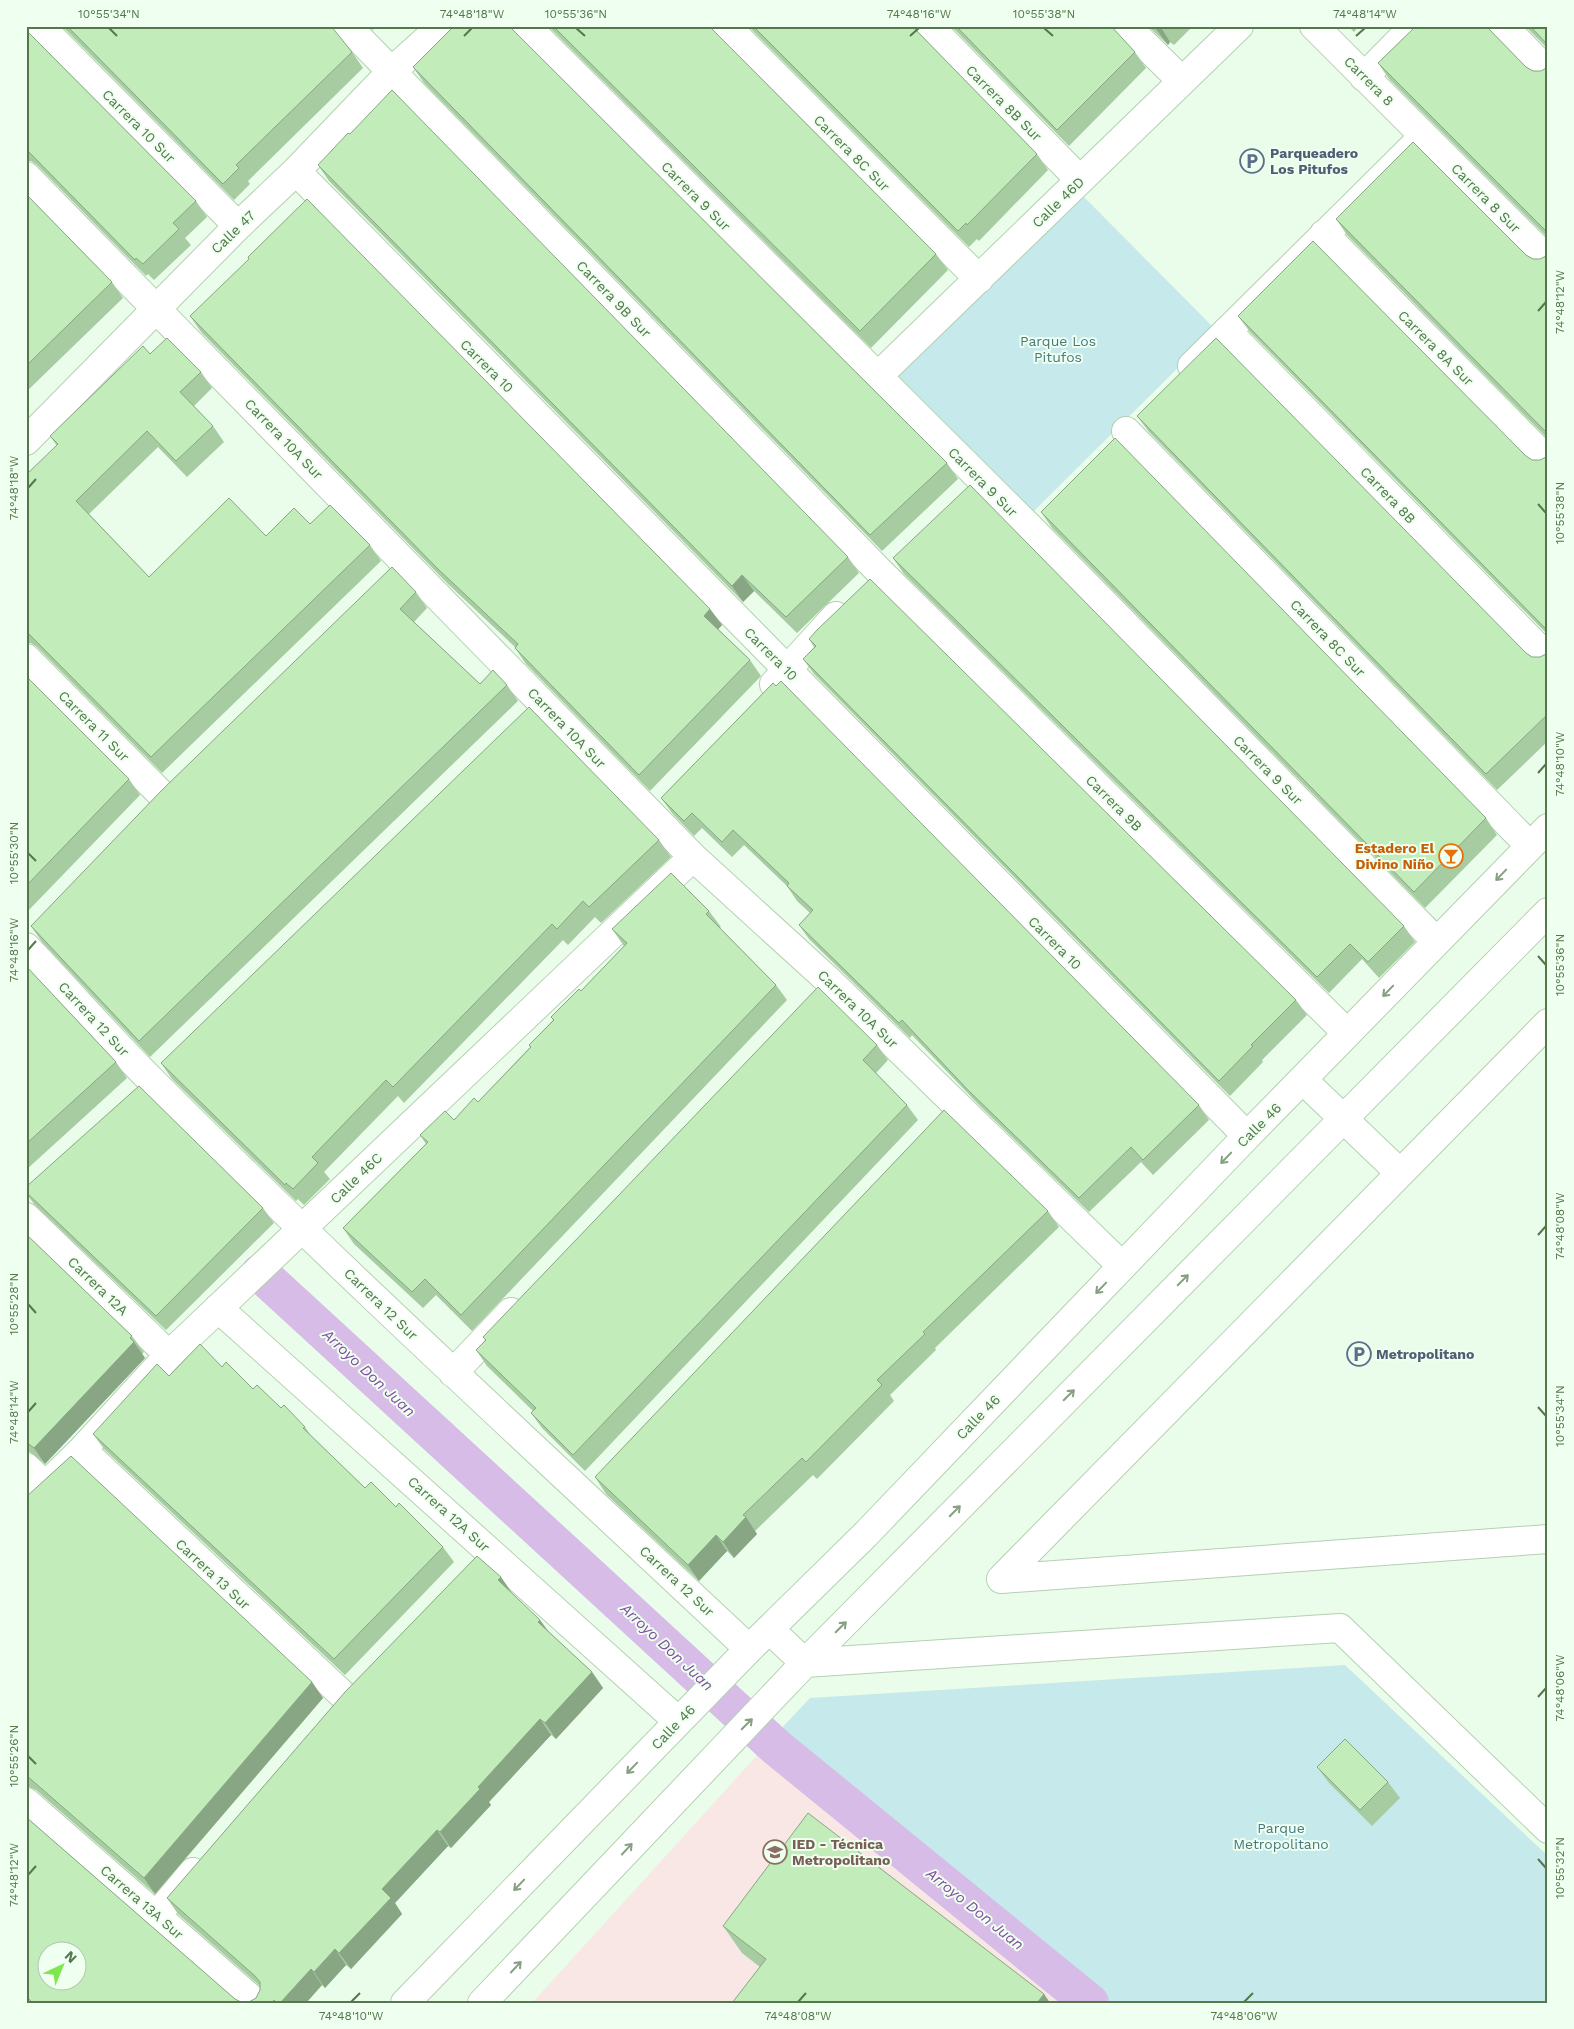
<svg xmlns="http://www.w3.org/2000/svg" width="1574" height="2029" viewBox="0 0 1574 2029" font-family="'Work Sans',sans-serif">
	<rect width="100%" height="100%" fill="#e9fdea"/>
	<path fill="#f9e7e5" d="M 761,1751 L 1061,2003 L 532,2003 Z"/>
	<path fill="#c6e9eb" d="M 1080,193 L 1216,330 L 1031,514 L 892,375 Z
		M 1345,1665 L 1548,1856 L 1548,2003 L 1112,2003 L 778,1732 L 810,1698 Z"/>
	<g fill="none" stroke-linecap="round" stroke-linejoin="round">
		<path stroke="#d6bce7" stroke-width="38" d="M 260,1273 L 776,1747 L 1090,2003"/>
		<g stroke="#b4d1b0" stroke-width="30">
			<path id="minor" d="M 40,26 L 238,226
				M 347,26 L 880,572 L 1347,1033
				M 526,26 L 1030,528 L 1436,941
				M 726,26 L 979,279
				M 929,26 L 1080,180
				M 1126,26 L 1182,81
				M 1314,26 L 1548,260
				M 1503,26 L 1548,72
				M 1364,77 L 1414,26
				M 296,171 L 1247,1136
				M 26,176 L 693,857 L 828,980 L 1122,1266
				M 1324,234 L 1548,461
				M 1227,331 L 1548,658
				M 1192,366 L 1424,136
				M 877,377 L 1239,26
				M 1126,431 L 1530,846
				M 26,441 L 238,226 L 296,171 L 392,71 L 442,26
				M 26,658 L 162,795
				M 774,684 L 836,616
				M 26,947 C 68,991 108,1037 151,1080 C 345,1275 548,1460 749,1649
				M 1303,1080 L 1400,1173
				M 26,1217 L 169,1355
				M 218,1308 L 678,1721
				M 453,1373 L 511,1312
				M 82,1450 L 345,1697
				M 26,1467 L 45,1486
				M 26,1505 L 82,1450 L 169,1355 L 693,857
				M 1001,1579 L 1548,1023
				M 1001,1579 L 1548,1539
				M 769,1629 L 805,1663 L 1340,1628 L 1548,1829
				M 26,1802 L 256,2003
				M 157,1915 L 193,1872
				M 405,2003 L 749,1649 L 866,1534 L 1247,1136 L 1548,828
				M 482,2003 L 805,1663 L 1548,912"/>
		</g>
		<use href="#minor" stroke="#fff" stroke-width="28"/>
	</g>
	<path fill="#a7cca1" d="M 62,26 L 332,26 L 332,28 L 352,52 L 363,68 L 248,181 L 250,184 L 234,200 Z
		M 368,26 L 377,26 L 373,30 Z
		M 454,26 L 511,26 L 511,28 L 947,463 L 958,479 L 882,551 L 424,83 L 413,67 Z
		M 548,26 L 711,26 L 711,28 L 936,254 L 948,270 L 871,348 Z
		M 748,26 L 914,26 L 914,28 L 1037,154 L 1048,170 L 979,241 L 977,239 L 969,247 Z
		M 951,26 L 1111,26 L 1135,52 L 1146,68 L 1069,146 Z
		M 1148,26 L 1193,26 L 1174,45 L 1170,42 L 1168,45 Z
		M 1348,26 L 1359,26 L 1354,32 Z
		M 1416,26 L 1488,26 L 1488,28 L 1526,67 L 1533,71 L 1541,71 L 1548,67 L 1548,238 L 1389,79 L 1378,63 Z
		M 1525,26 L 1548,26 L 1548,49 Z
		M 26,30 L 196,201 L 207,217 L 185,238 L 191,245 L 154,280 L 148,274 L 146,276 L 37,165 L 31,161 L 26,161 Z
		M 318,165 L 848,557 L 859,573 L 797,633 L 754,591 L 743,602 L 329,181 Z
		M 26,194 L 112,282 L 123,298 L 26,392 Z
		M 1336,219 L 1526,255 L 1533,259 L 1540,259 L 1548,255 L 1548,439 L 1347,235 Z
		M 190,316 L 710,609 L 722,625 L 718,629 L 750,660 L 761,676 L 650,791 L 526,664 L 515,648 L 515,647 L 449,585 L 201,332 Z
		M 1238,316 L 1526,456 L 1532,460 L 1540,460 L 1548,456 L 1548,635 L 1250,332 Z
		M 150,354 L 201,372 L 212,388 L 194,406 L 213,426 L 224,442 L 187,477 L 158,447 L 89,514 L 149,577 L 266,536 L 310,524 L 370,545 L 381,561 L 162,773 L 37,647 L 31,643 L 26,643 L 26,475 L 57,446 L 50,436 Z
		M 1137,416 L 1532,657 L 1540,657 L 1548,653 L 1548,741 L 1497,790 L 1149,432 Z
		M 1041,512 L 1486,818 L 1497,835 L 1425,908 L 1052,528 Z
		M 893,558 L 1404,926 L 1415,942 L 1379,978 L 1362,959 L 1329,993 L 904,574 Z
		M 416,592 L 427,608 L 414,622 L 480,684 L 507,685 L 518,701 L 150,1057 L 42,942 L 31,926 Z
		M 809,639 L 1296,1000 L 1307,1015 L 1262,1060 L 1263,1062 L 1230,1096 L 814,674 L 803,659 L 814,647 Z
		M 26,676 L 129,779 L 140,795 L 26,913 Z
		M 773,683 L 1199,1105 L 1209,1120 L 1153,1175 L 1141,1162 L 1089,1212 L 978,1104 L 912,1035 L 910,1038 L 809,939 L 799,925 L 810,913 L 797,901 L 787,886 L 744,845 L 732,857 L 702,828 L 694,836 L 672,813 L 661,798 Z
		M 659,840 L 671,857 L 601,923 L 595,917 L 568,945 L 563,940 L 404,1103 L 398,1096 L 324,1172 L 330,1179 L 304,1205 L 298,1199 L 296,1201 L 172,1079 L 161,1063 Z
		M 709,911 L 721,927 L 720,928 L 776,985 L 787,1000 L 472,1331 L 436,1295 L 423,1308 L 354,1244 L 343,1228 L 426,1144 L 420,1135 L 454,1120 L 478,1102 L 530,1047 L 529,1045 L 553,1020 L 551,1017 L 581,991 L 624,946 L 612,929 Z
		M 26,966 L 116,1062 L 127,1078 L 26,1170 Z
		M 877,1045 L 888,1060 L 876,1073 L 907,1105 L 918,1120 L 585,1471 L 542,1428 L 531,1413 L 533,1411 L 487,1366 L 476,1350 L 485,1340 L 483,1337 Z
		M 26,1187 L 263,1208 L 274,1223 L 166,1330 L 34,1204 L 26,1193 Z
		M 1048,1211 L 1059,1227 L 935,1348 L 936,1350 L 890,1395 L 894,1401 L 817,1479 L 813,1475 L 755,1531 L 757,1534 L 734,1558 L 727,1551 L 699,1581 L 606,1494 L 595,1477 Z
		M 26,1234 L 132,1336 L 144,1352 L 142,1354 L 145,1358 L 45,1464 L 30,1452 L 26,1452 Z
		M 169,1376 L 253,1389 L 281,1408 L 305,1427 L 312,1437 L 365,1488 L 396,1507 L 443,1547 L 454,1562 L 345,1675 L 104,1449 L 93,1434 Z
		M 26,1497 L 312,1682 L 323,1698 L 155,1894 L 36,1790 L 29,1787 L 26,1787 Z
		M 512,1593 L 549,1632 L 592,1672 L 603,1688 L 556,1739 L 551,1735 L 489,1802 L 491,1805 L 451,1848 L 448,1846 L 395,1903 L 402,1914 L 351,1969 L 346,1965 L 325,1988 L 322,1985 L 306,2003 L 28,2003 L 26,2002 L 26,1817 L 235,1999 L 241,2002 L 249,2002 L 256,1998 L 260,1990 L 260,1986 L 178,1914 L 167,1898 Z
		M 1317,1767 L 1388,1782 L 1400,1798 L 1372,1826 L 1329,1783 Z
		M 723,1926 L 1044,1994 L 1050,2003 L 732,2003 L 760,1967 L 742,1953 Z"/>
	<path fill="#88a683" d="M 1159,26 L 1160,26 L 1170,42 L 1168,45 L 1156,29 Z
		M 742,575 L 754,591 L 743,602 L 732,586 Z
		M 710,609 L 722,625 L 716,632 L 704,616 Z
		M 134,1342 L 145,1358 L 45,1464 L 34,1448 Z
		M 746,1517 L 757,1534 L 734,1558 L 723,1542 Z
		M 716,1535 L 727,1551 L 699,1581 L 688,1565 Z
		M 501,1577 L 512,1593 L 498,1580 Z
		M 540,1620 L 552,1636 L 538,1622 Z
		M 592,1672 L 603,1688 L 556,1739 L 545,1723 Z
		M 312,1682 L 323,1698 L 155,1894 L 144,1878 Z
		M 540,1719 L 551,1735 L 489,1802 L 491,1805 L 451,1848 L 440,1832 L 478,1787 Z
		M 437,1830 L 448,1846 L 395,1903 L 402,1914 L 351,1969 L 339,1953 L 382,1889 Z
		M 335,1949 L 346,1965 L 325,1988 L 314,1972 Z
		M 311,1969 L 322,1985 L 306,2003 L 280,2003 Z
		M 1044,1994 L 1050,2003 L 1037,2003 Z"/>
	<path fill="#c2edbb" stroke="#88a683" fill-rule="evenodd" d="M 67,26 L 331,26 L 352,52 L 236,165 L 239,168 L 223,184 Z
		M 454,26 L 509,26 L 947,463 L 870,535 L 413,67 Z
		M 553,26 L 709,26 L 936,254 L 860,331 Z
		M 753,26 L 912,26 L 1037,154 L 967,225 L 966,223 L 958,231 Z
		M 956,26 L 1111,26 L 1135,52 L 1057,130 Z
		M 1160,26 L 1166,26 L 1163,29 Z
		M 1416,26 L 1486,26 L 1526,67 L 1533,71 L 1541,71 L 1548,67 L 1548,233 L 1378,63 Z
		M 1530,26 L 1548,26 L 1548,45 Z
		M 26,30 L 196,201 L 173,223 L 179,229 L 143,264 L 136,258 L 135,260 L 26,149 Z
		M 392,90 L 848,557 L 786,617 L 742,575 L 732,586 L 318,165 L 348,133 L 350,134 Z
		M 1413,142 L 1526,255 L 1533,259 L 1540,259 L 1548,255 L 1548,434 L 1336,219 Z
		M 26,194 L 112,282 L 26,366 Z
		M 307,199 L 710,609 L 704,616 L 750,660 L 639,775 L 515,648 L 518,644 L 438,569 L 190,316 L 249,259 L 248,257 Z
		M 1313,241 L 1526,456 L 1532,460 L 1540,460 L 1548,456 L 1548,631 L 1238,316 Z
		M 167,338 L 201,372 L 180,392 L 213,426 L 176,461 L 147,431 L 76,501 L 149,577 L 229,498 L 266,536 L 294,508 L 310,524 L 330,505 L 370,545 L 151,757 L 26,631 L 26,475 L 58,444 L 50,436 L 143,346 L 150,354 Z
		M 1216,338 L 1526,653 L 1532,657 L 1540,657 L 1548,653 L 1548,714 L 1486,774 L 1137,416 Z
		M 1115,438 L 1486,818 L 1414,892 L 1041,512 Z
		M 970,485 L 1404,926 L 1368,962 L 1350,944 L 1317,977 L 893,558 Z
		M 392,567 L 416,592 L 400,609 L 480,684 L 493,670 L 507,685 L 139,1041 L 31,926 L 162,790 Z
		M 870,579 L 1296,1000 L 1251,1045 L 1253,1046 L 1219,1081 L 803,659 L 816,646 L 809,639 L 817,630 Z
		M 26,676 L 129,779 L 26,886 Z
		M 781,681 L 1199,1105 L 1143,1160 L 1131,1147 L 1079,1198 L 967,1089 L 902,1020 L 899,1023 L 799,925 L 813,910 L 787,886 L 789,883 L 733,830 L 722,842 L 692,813 L 684,821 L 661,798 L 773,683 L 776,686 Z
		M 529,707 L 659,840 L 589,907 L 583,901 L 557,929 L 552,924 L 393,1087 L 386,1080 L 312,1157 L 318,1163 L 293,1189 L 286,1183 L 285,1185 L 161,1063 Z
		M 671,873 L 709,911 L 706,914 L 776,985 L 461,1315 L 425,1279 L 412,1292 L 343,1228 L 428,1142 L 420,1135 L 445,1111 L 454,1120 L 474,1098 L 478,1102 L 531,1047 L 529,1045 L 554,1020 L 551,1017 L 579,989 L 581,991 L 627,943 L 612,929 Z
		M 26,966 L 116,1062 L 26,1144 Z
		M 818,987 L 877,1045 L 863,1060 L 907,1105 L 573,1455 L 531,1413 L 536,1408 L 476,1350 L 486,1340 L 483,1337 Z
		M 139,1086 L 263,1208 L 156,1316 L 26,1192 L 26,1187 Z
		M 944,1110 L 1048,1211 L 923,1332 L 925,1334 L 877,1380 L 882,1385 L 806,1462 L 802,1458 L 743,1515 L 746,1517 L 723,1542 L 716,1535 L 688,1565 L 595,1477 Z
		M 26,1234 L 132,1336 L 130,1338 L 134,1342 L 34,1448 L 26,1442 Z
		M 200,1344 L 222,1367 L 226,1362 L 253,1389 L 257,1385 L 281,1408 L 284,1405 L 305,1427 L 303,1428 L 365,1488 L 371,1482 L 396,1507 L 399,1503 L 443,1547 L 334,1659 L 93,1434 L 157,1364 L 169,1376 Z
		M 71,1456 L 312,1682 L 144,1878 L 26,1775 L 26,1497 Z
		M 477,1556 L 501,1577 L 498,1580 L 540,1620 L 538,1622 L 592,1672 L 545,1723 L 540,1719 L 478,1787 L 480,1789 L 440,1832 L 437,1830 L 382,1889 L 391,1898 L 339,1953 L 335,1949 L 314,1972 L 311,1969 L 280,2003 L 277,2003 L 274,2000 L 272,2003 L 33,2003 L 26,1996 L 26,1817 L 235,1999 L 241,2002 L 249,2002 L 256,1998 L 260,1990 L 260,1982 L 255,1976 L 167,1898 L 345,1692 ZM 48,1952 L 78,1952 L 78,1982 L 48,1982 Z
		M 1345,1739 L 1388,1782 L 1360,1810 L 1317,1767 Z
		M 808,1813 L 1044,1994 L 1037,2003 L 732,2003 L 766,1959 L 723,1926 Z"/>
	<defs><path id="oneway-shaft" d="M-6 0H5M1.5-3L5.5 0L1.5 3" fill="none" stroke-width="1.6" stroke-linecap="round" stroke-linejoin="round" transform="scale(1.25)"/></defs>
	<g stroke="#87a082">
		<use href="#oneway-shaft" transform="translate(1501 875) rotate(134)"/>
		<use href="#oneway-shaft" transform="translate(1388 991) rotate(134)"/>
		<use href="#oneway-shaft" transform="translate(1226 1158) rotate(134)"/>
		<use href="#oneway-shaft" transform="translate(1183 1280) rotate(-45)"/>
		<use href="#oneway-shaft" transform="translate(1101 1288) rotate(134)"/>
		<use href="#oneway-shaft" transform="translate(1069 1395) rotate(-45)"/>
		<use href="#oneway-shaft" transform="translate(955 1511) rotate(-45)"/>
		<use href="#oneway-shaft" transform="translate(841 1627) rotate(-45)"/>
		<use href="#oneway-shaft" transform="translate(747 1724) rotate(-45)"/>
		<use href="#oneway-shaft" transform="translate(632 1768) rotate(134)"/>
		<use href="#oneway-shaft" transform="translate(627 1849) rotate(-47)"/>
		<use href="#oneway-shaft" transform="translate(519 1885) rotate(134)"/>
		<use href="#oneway-shaft" transform="translate(516 1967) rotate(-47)"/>
	</g>
	<path fill="none" stroke="#54774c" stroke-width="2" d="M 109,28 L 117,36M 576,28 L 585,36M 1044,28 L 1053,36M 464,36 L 472,28M 910,36 L 919,28M 1356,36 L 1365,28M 1538,311 L 1546,302M 28,488 L 36,479M 1538,504 L 1546,513M 1538,773 L 1546,764M 28,853 L 36,861M 28,950 L 36,941M 1538,956 L 1546,965M 1538,1235 L 1546,1226M 28,1304 L 36,1313M 1538,1407 L 1546,1416M 28,1412 L 36,1403M 1538,1697 L 1546,1688M 28,1756 L 36,1764M 1538,1859 L 1546,1868M 28,1875 L 36,1866M 351,2002 L 360,1993M 798,2002 L 806,1993M 1244,2002 L 1253,1993"/>
	<defs>
		<g id="parking-ring" transform="scale(1.25)"><circle r="9.5" fill="#effff0" stroke="#5c6f8a" stroke-width="1.5"/><path d="M-3.5-5.5H1a3.5 3.5 0 0 1 0 7H-1V5.5H-3.5ZM-1-3.4V-.6H.8a1.4 1.4 0 0 0 0-2.8Z" fill="#5c6f8a"/></g>
		<g id="bar-ring" transform="scale(1.25)"><circle r="9.5" fill="#effff0" stroke="#e8710a" stroke-width="1.5"/><path d="M-6-5H6L.8 .8V4.5H3.5V6h-7V4.5H-.8V.8Z" fill="#e8710a"/></g>
		<g id="school-ring" transform="scale(1.25)"><circle r="9.5" fill="#effff0" stroke="#8d6e63" stroke-width="1.5"/><path d="M0-5L7-2L0 1L-7-2ZM-4 1L0 2.5L4 1V4Q0 6-4 4Z" fill="#8d6e63"/></g>
	</defs>
	<g fill-rule="evenodd">
		<use href="#parking-ring" x="1252" y="161"/>
		<use href="#bar-ring" x="1451" y="856"/>
		<use href="#parking-ring" x="1359" y="1354"/>
		<use href="#school-ring" x="775" y="1852"/>
	</g>
	<g text-anchor="middle" stroke-width="4" stroke-linejoin="round" paint-order="stroke">
		<g font-size="14" fill="#54774c" stroke="#effff0">
			<text transform="translate(1369 81) rotate(45)" y="5">Carrera 8</text>
			<text transform="translate(1004 103) rotate(45)" y="5">Carrera 8B Sur</text>
			<text transform="translate(139 126) rotate(45)" y="5">Carrera 10 Sur</text>
			<text transform="translate(852 153) rotate(45)" y="5">Carrera 8C Sur</text>
			<text transform="translate(696 196) rotate(45)" y="5">Carrera 9 Sur</text>
			<text transform="translate(1486 198) rotate(45)" y="5">Carrera 8 Sur</text>
			<text transform="translate(1058 202) rotate(-44)" y="5">Calle 46D</text>
			<text transform="translate(233 232) rotate(-44)" y="5">Calle 47</text>
			<text transform="translate(614 299) rotate(46)" y="5">Carrera 9B Sur</text>
			<text transform="translate(1436 348) rotate(45)" y="5">Carrera 8A Sur</text>
			<text transform="translate(487 366) rotate(45)" y="5">Carrera 10</text>
			<text transform="translate(284 439) rotate(46)" y="5">Carrera 10A Sur</text>
			<text transform="translate(983 482) rotate(45)" y="5">Carrera 9 Sur</text>
			<text transform="translate(1388 495) rotate(46)" y="5">Carrera 8B</text>
			<text transform="translate(1328 638) rotate(46)" y="5">Carrera 8C Sur</text>
			<text transform="translate(771 654) rotate(45)" y="5">Carrera 10</text>
			<text transform="translate(94 726) rotate(45)" y="5">Carrera 11 Sur</text>
			<text transform="translate(567 728) rotate(46)" y="5">Carrera 10A Sur</text>
			<text transform="translate(1268 770) rotate(45)" y="5">Carrera 9 Sur</text>
			<text transform="translate(1114 803) rotate(45)" y="5">Carrera 9B</text>
			<text transform="translate(1055 943) rotate(45)" y="5">Carrera 10</text>
			<text transform="translate(858 1009) rotate(44)" y="5">Carrera 10A Sur</text>
			<text transform="translate(94 1019) rotate(47)" y="5">Carrera 12 Sur</text>
			<text transform="translate(1259 1125) rotate(-45)" y="5">Calle 46</text>
			<text transform="translate(356 1178) rotate(-44)" y="5">Calle 46C</text>
			<text transform="translate(98 1286) rotate(44)" y="5">Carrera 12A</text>
			<text transform="translate(381 1304) rotate(44)" y="5">Carrera 12 Sur</text>
			<text transform="translate(978 1417) rotate(-46)" y="5">Calle 46</text>
			<text transform="translate(449 1514) rotate(42)" y="5">Carrera 12A Sur</text>
			<text transform="translate(213 1574) rotate(43)" y="5">Carrera 13 Sur</text>
			<text transform="translate(677 1581) rotate(43)" y="5">Carrera 12 Sur</text>
			<text transform="translate(673 1727) rotate(-46)" y="5">Calle 46</text>
			<text transform="translate(142 1902) rotate(41)" y="5">Carrera 13A Sur</text>
		</g>
		<g font-size="14" font-weight="bold" fill="#4e5e75" stroke="#effff0" text-anchor="start">
			<text x="1270" y="158">Parqueadero<tspan x="1270" dy="16">Los Pitufos</tspan></text>
			<text x="1376" y="1359">Metropolitano</text>
		</g>
		<g font-size="14" fill="#467983" stroke="#effff0">
			<text x="1058" y="346">Parque Los<tspan x="1058" dy="16">Pitufos</tspan></text>
			<text x="1281" y="1833">Parque<tspan x="1281" dy="16">Metropolitano</tspan></text>
		</g>
		<g font-size="14" font-weight="bold" fill="#c56008" stroke="#effff0" text-anchor="end">
			<text x="1434" y="853">Estadero El<tspan x="1434" dy="16">Divino Niño</tspan></text>
		</g>
		<g font-size="14" font-weight="bold" fill="#785e54" stroke="#effff0" text-anchor="start">
			<text x="792" y="1849">IED - Técnica<tspan x="792" dy="16">Metropolitano</tspan></text>
		</g>
		<g font-size="15" font-style="italic" fill="#824ea0" stroke="#effff0">
			<text transform="translate(369 1373) rotate(43)" y="5">Arroyo Don Juan</text>
			<text transform="translate(667 1647) rotate(43)" y="5">Arroyo Don Juan</text>
			<text transform="translate(975 1909) rotate(39)" y="5">Arroyo Don Juan</text>
		</g>
	</g>
	<rect width="1574" height="2029" fill="none" stroke="#effff0" stroke-width="55"/>
	<g transform="translate(62 1966) rotate(44)"><circle r="24" fill="#effff0" stroke="#b1c9ae"/>
	<path d="M0-4L9 19L0 12L-9 19Z" fill="#7ee64e"/>
	<text y="-8" font-size="14" font-weight="bold" text-anchor="middle" fill="#54774c">N</text>
	</g>
	<rect x="28" y="28" width="1518" height="1974" fill="none" stroke="#54774c" stroke-width="2"/>
	<g font-size="12" text-anchor="middle" fill="#54774c">
		<text x="109" y="18">10°55'34"N</text>
		<text x="472" y="18">74°48'18"W</text>
		<text x="576" y="18">10°55'36"N</text>
		<text x="919" y="18">74°48'16"W</text>
		<text x="1044" y="18">10°55'38"N</text>
		<text x="1365" y="18">74°48'14"W</text>
		<text transform="translate(1560 302) rotate(-90)" y="4">74°48'12"W</text>
		<text transform="translate(14 488) rotate(-90)" y="4">74°48'18"W</text>
		<text transform="translate(1560 513) rotate(-90)" y="4">10°55'38"N</text>
		<text transform="translate(1560 764) rotate(-90)" y="4">74°48'10"W</text>
		<text transform="translate(14 853) rotate(-90)" y="4">10°55'30"N</text>
		<text transform="translate(14 950) rotate(-90)" y="4">74°48'16"W</text>
		<text transform="translate(1560 965) rotate(-90)" y="4">10°55'36"N</text>
		<text transform="translate(1560 1226) rotate(-90)" y="4">74°48'08"W</text>
		<text transform="translate(14 1304) rotate(-90)" y="4">10°55'28"N</text>
		<text transform="translate(14 1412) rotate(-90)" y="4">74°48'14"W</text>
		<text transform="translate(1560 1416) rotate(-90)" y="4">10°55'34"N</text>
		<text transform="translate(1560 1688) rotate(-90)" y="4">74°48'06"W</text>
		<text transform="translate(14 1756) rotate(-90)" y="4">10°55'26"N</text>
		<text transform="translate(1560 1868) rotate(-90)" y="4">10°55'32"N</text>
		<text transform="translate(14 1875) rotate(-90)" y="4">74°48'12"W</text>
		<text x="351" y="2020">74°48'10"W</text>
		<text x="798" y="2020">74°48'08"W</text>
		<text x="1244" y="2020">74°48'06"W</text>
	</g>
</svg>
